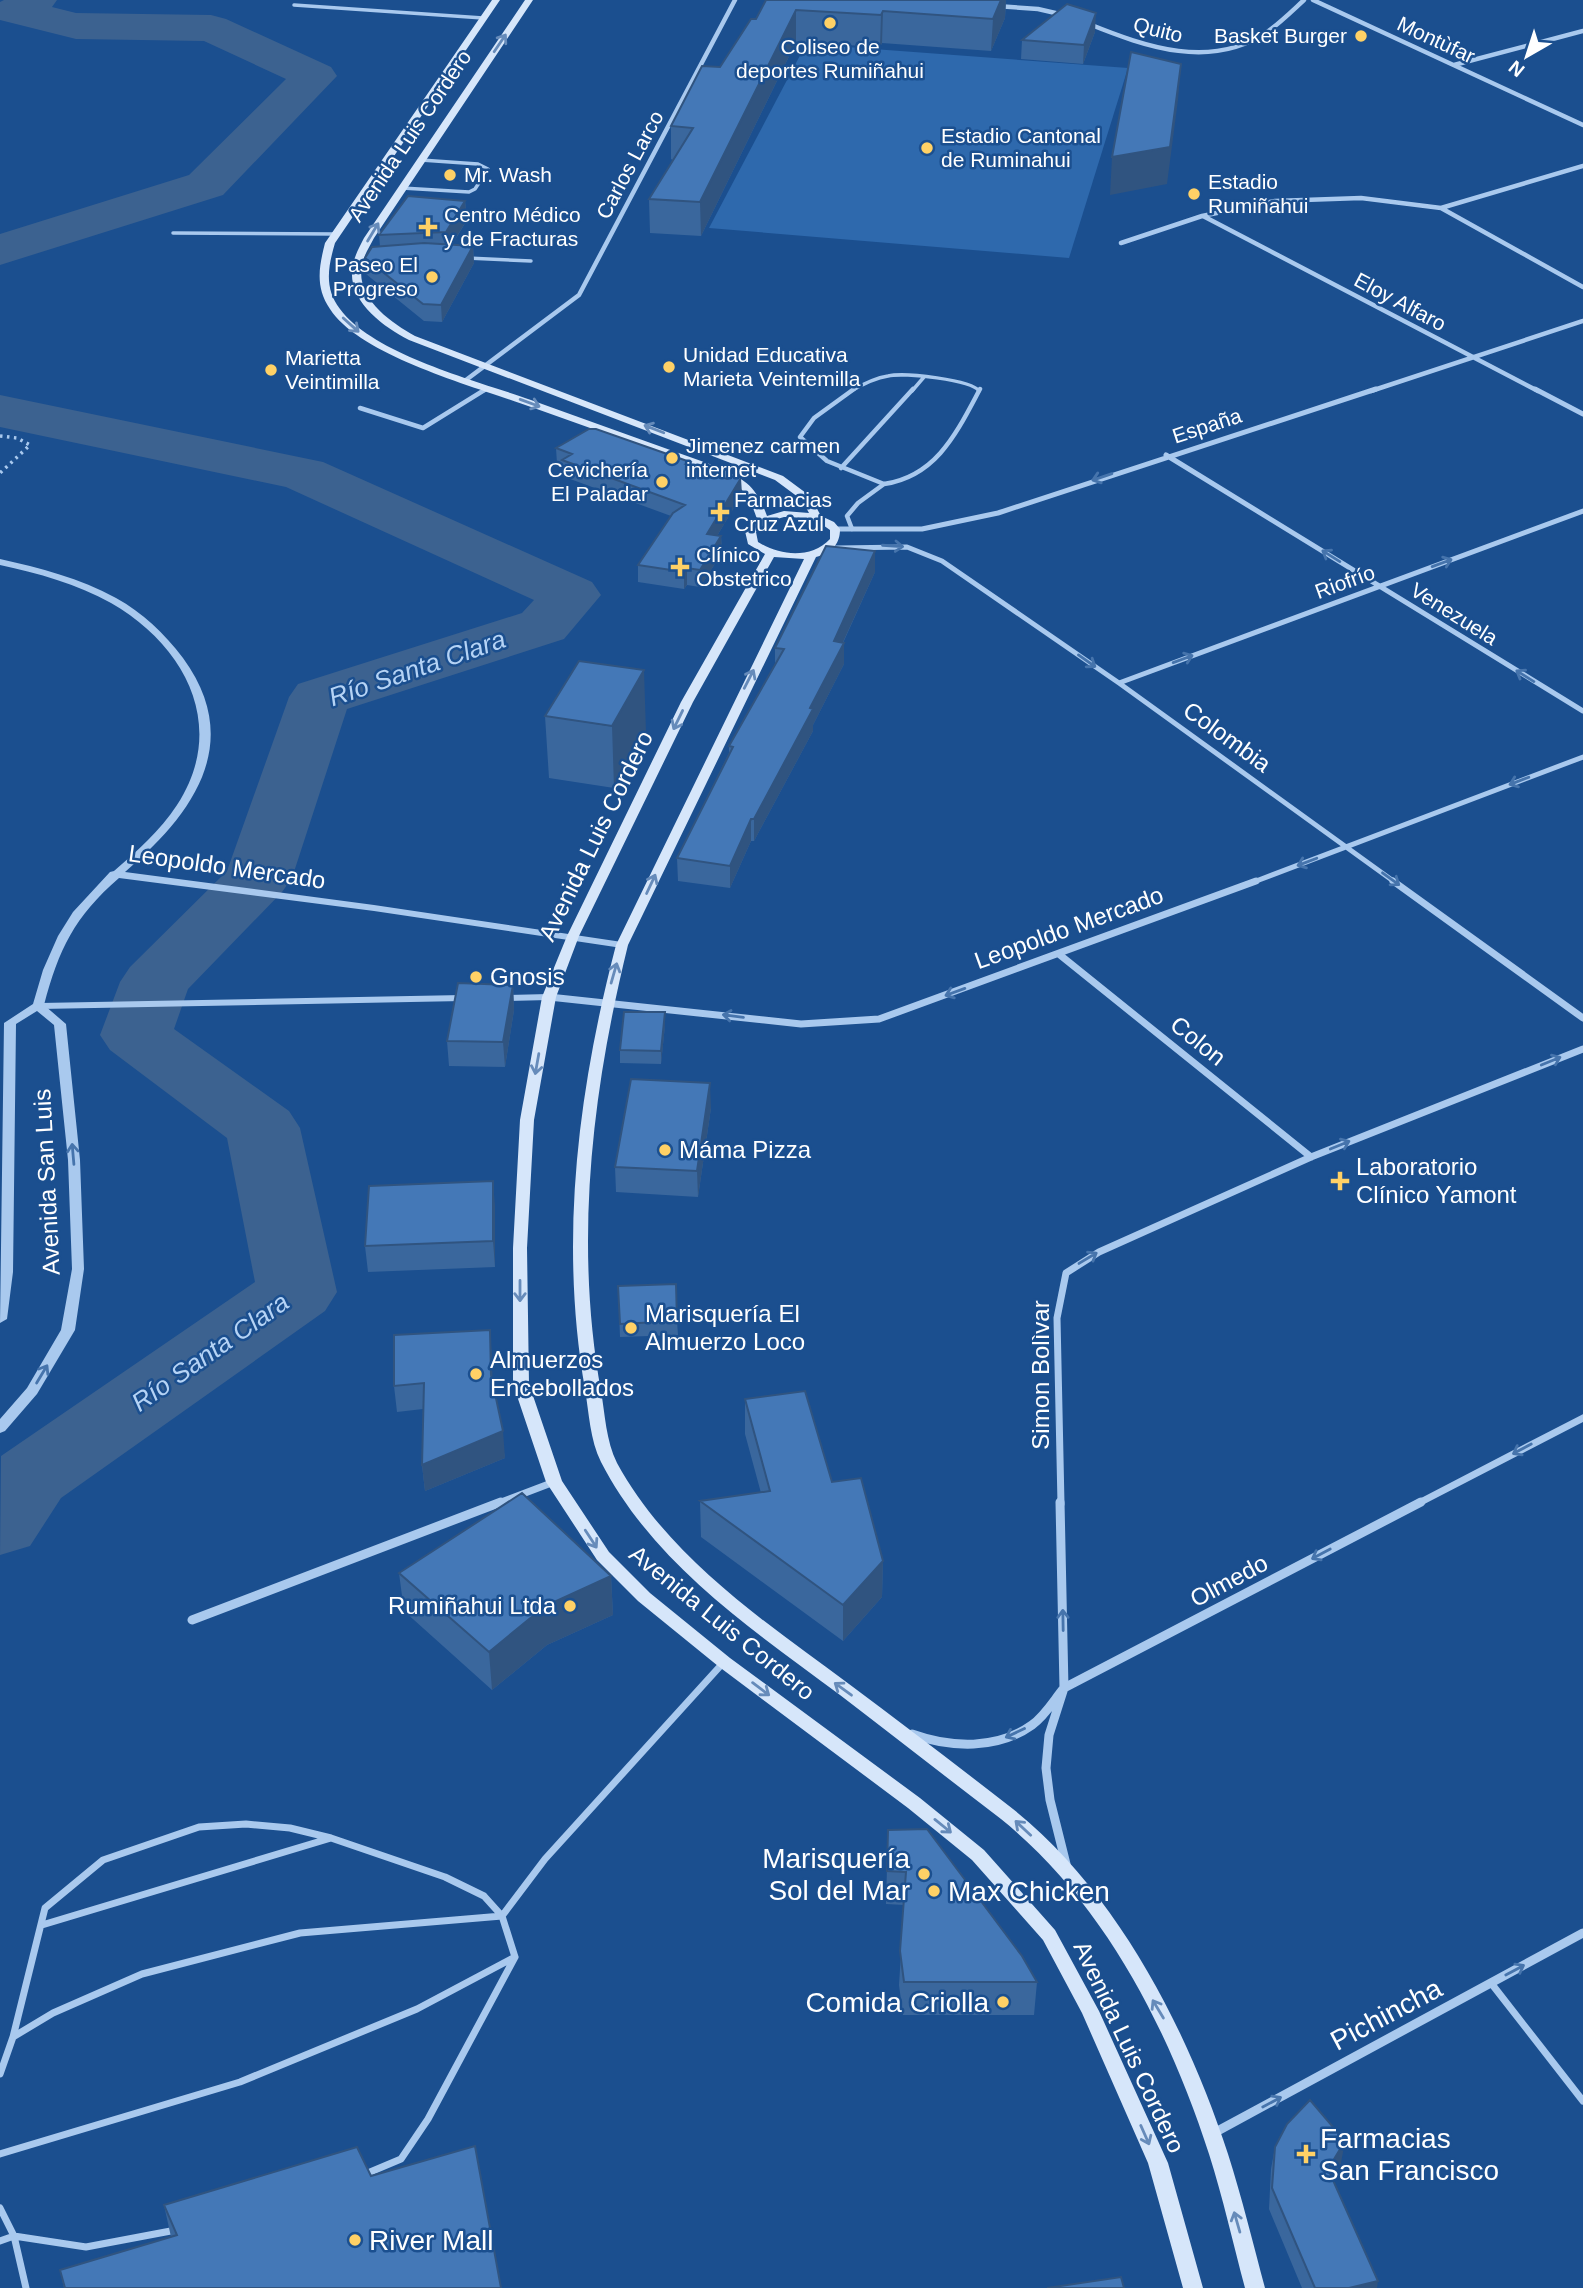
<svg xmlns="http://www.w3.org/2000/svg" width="1583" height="2288" viewBox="0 0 1583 2288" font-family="Arial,sans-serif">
	<rect width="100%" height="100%" fill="#1b4f8f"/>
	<path fill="#2e69ad" d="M 806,44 L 1128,68 L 1069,258 L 709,228 Z"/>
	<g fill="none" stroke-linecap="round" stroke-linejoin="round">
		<path fill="#3c6290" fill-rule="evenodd" d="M 4,0 L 57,0 L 52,7 L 76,13 L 211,15 L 226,19 L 331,67 L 337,76 L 223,195 L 0,265 L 0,234 L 189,175 L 286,79 L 204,41 L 76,39 L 0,20 L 0,2 Z
			M 0,395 L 323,462 L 592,582 L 601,595 L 564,639 L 347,709 L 292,878 L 282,892 L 188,989 L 174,1029 L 289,1111 L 300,1128 L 337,1292 L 325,1311 L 61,1498 L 30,1546 L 0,1555 L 1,1456 L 255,1282 L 227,1138 L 110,1050 L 100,1035 L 120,982 L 130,967 L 227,871 L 289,697 L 298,684 L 522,613 L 534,600 L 286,487 L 0,427 Z"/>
		<path stroke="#a9c9ee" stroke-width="3.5" stroke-dasharray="2.5 4.5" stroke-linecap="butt" d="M 0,436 L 17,438 L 30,445 L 0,473"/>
		<path stroke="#a9c9ee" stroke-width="3.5" d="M 294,5 L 483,18
			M 402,188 L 469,192 L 475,189 L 488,169 L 478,164 L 421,160
			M 173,233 L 335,234
			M 467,258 L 531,261
			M 483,391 L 487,388
			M 851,391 C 863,384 875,378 888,376 C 904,372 972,380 979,391
			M 912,391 L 924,377"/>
		<path stroke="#a9c9ee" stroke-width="4.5" d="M 854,389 L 814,418 L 800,437 L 827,461 L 884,484
			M 360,408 L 423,428 L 486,389
			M 841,468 L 913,389
			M 884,484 C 937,476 957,432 980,389
			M 852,529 L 847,516 L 858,503 L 884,484"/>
		<path stroke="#a9c9ee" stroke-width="7" d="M 42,1925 L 331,1838
			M 1491,1983 L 1583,2101
			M 13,2037 L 45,1908 L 103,1860 L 199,1827 L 246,1824 L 290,1828 L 331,1838 L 445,1877 L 484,1896 L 502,1916 L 515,1957 L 428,2119 L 401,2159 L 363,2175
			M 0,2074 L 13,2037 L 53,2013 L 142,1974 L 300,1933 L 502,1916 L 545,1859 L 723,1663
			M 0,2154 L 240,2082 L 417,2009 L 515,1957
			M 0,2208 L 14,2236 L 26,2288
			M 0,2241 L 14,2236 L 86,2247 L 176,2230"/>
		<path stroke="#a9c9ee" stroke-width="6" d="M 505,998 L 549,997
			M 40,1006 L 463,998"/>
		<path stroke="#a9c9ee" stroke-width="4.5" d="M 1313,0 L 1583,125
			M 996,6 L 1038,9 L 1064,15
			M 1089,24 C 1146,47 1211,70 1267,32 C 1280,23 1292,11 1304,0
			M 1454,65 L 1583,31
			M 1441,208 L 1583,287
			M 1203,216 L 1538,391
			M 1121,243 L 1202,216 L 1275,201 L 1361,198 L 1441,208 L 1583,166
			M 466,380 L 579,295 L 735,0
			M 1371,391 L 1583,321"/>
		<path stroke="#a9c9ee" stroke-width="5" d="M 1535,389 L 1583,414
			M 1166,455 L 1583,711
			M 835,529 L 922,529 L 998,513 L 1376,389
			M 836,548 L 907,547 L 942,561 L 1119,683 L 1396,883
			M 1119,683 L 1583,511
			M 1251,883 L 1583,757"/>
		<path stroke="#a9c9ee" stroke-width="7" d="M 1393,881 L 1583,1018
			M 1060,955 L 1311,1157
			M 549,997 L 801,1024 L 879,1019 L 1256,881
			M 496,1504 L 554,1482
			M 1061,1504 L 1057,1318 L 1066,1273 L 1099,1252 L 1311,1157 L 1583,1049
			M 1417,1504 L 1583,1418"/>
		<path stroke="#a9c9ee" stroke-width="9" d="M 1060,1502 L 1064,1688 L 1049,1735 L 1046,1768 L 1050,1800 L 1066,1864
			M 192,1620 L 501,1502
			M 912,1734 C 951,1748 997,1750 1032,1725 C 1045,1716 1054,1700 1064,1688 L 1421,1502
			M 1212,2134 L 1583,1933"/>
		<path fill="#a9c9ee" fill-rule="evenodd" d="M 0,559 C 40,568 80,578 116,598 C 143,613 164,633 183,658 C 245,743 193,814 125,872 L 374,905 L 622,942 L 628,945 L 622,948 L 374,911 L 119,878 C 74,917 59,949 44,1005 L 66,1024 L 80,1160 L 84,1269 L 75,1330 L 37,1394 L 5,1431 L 0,1433 L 0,1419 L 27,1388 L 61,1330 L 72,1269 L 68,1160 L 54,1025 L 37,1011 L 16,1024 L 13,1272 L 7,1319 L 0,1323 L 4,1023 L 33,1004 L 43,970 L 58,936 L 73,912 L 110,872 L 114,871 C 137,851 160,831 177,805 C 228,727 186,646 111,603 C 77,584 38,573 0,565 Z"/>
		<path fill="#d6e6fa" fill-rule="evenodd" d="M 492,0 L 500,0 L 335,243 C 328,267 324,288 340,309 C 374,355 478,381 531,400 C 593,422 655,445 718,467 C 746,480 756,486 767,516 L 784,511 L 809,513 L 802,500 L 775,480 L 409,340 C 382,326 345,299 353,264 C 355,255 360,246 364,238 L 525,0 L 533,0 L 374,238 C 370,246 364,255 362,264 C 355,298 390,322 415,336 L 783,476 L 810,496 L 821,516 L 834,522 L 840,529 C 840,545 831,553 816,557 L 628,945 C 592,1091 574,1242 601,1391 C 605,1414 606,1441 617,1463 C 669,1558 764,1621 849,1684 C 904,1725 959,1767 1013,1809 C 1118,1893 1187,2029 1228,2154 C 1242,2198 1253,2243 1265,2288 L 1245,2288 C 1233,2243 1223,2198 1209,2154 C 1169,2030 1104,1902 1001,1819 C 947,1778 894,1736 840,1695 C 751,1629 653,1563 601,1462 C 590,1440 589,1413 585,1389 C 559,1241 578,1090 616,945 L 804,559 L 774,557 L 693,702 L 579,936 L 556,997 L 534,1120 L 527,1248 L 529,1384 L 562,1481 L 609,1552 L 650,1593 L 730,1658 L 920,1798 L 984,1850 L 1055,1930 L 1099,2011 L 1168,2163 L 1203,2288 L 1183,2288 L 1148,2163 L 1082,2013 L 1043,1940 L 972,1860 L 908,1808 L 718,1666 L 638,1601 L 597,1560 L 546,1482 L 513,1384 L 513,1248 L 520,1120 L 542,997 L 567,936 L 681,702 L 765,554 L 748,544 L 745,531 L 757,519 C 747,489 739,484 710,471 C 652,450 593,429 534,408 C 480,388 361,357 330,309 C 315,287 319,267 325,243 ZM 784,517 C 801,517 816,519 830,530 L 830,539 C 811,559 780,556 758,542 L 756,532 L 767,522 Z"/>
	</g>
	<path fill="#3a679d" d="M 766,0 L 1006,0 L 1005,18 L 991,51 L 882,43 L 880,47 L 796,42 L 701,236 L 650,233 L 649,199 L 673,160 L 671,159 L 671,126 L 720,67 L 756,19 Z
		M 1095,32 L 1083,64 L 1021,59 L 1022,40 Z
		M 465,201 L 467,220 L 452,245 L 473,246 L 474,263 L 442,322 L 424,321 L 366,274 L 365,258 L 380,247 L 379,235 Z
		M 556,448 L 690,465 L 742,494 L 717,536 L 721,536 L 722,553 L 700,587 L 687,585 L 684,589 L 638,582 L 638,565 L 671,516 L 562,476 L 562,466 L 557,464 Z
		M 875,572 L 843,643 L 844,664 L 813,725 L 813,731 L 754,841 L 751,841 L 730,888 L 678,881 L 677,858 L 729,753 L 729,746 L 775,664 L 775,648 Z
		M 545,716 L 646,732 L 614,788 L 549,778 Z
		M 513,985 L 514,1010 L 505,1067 L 449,1066 L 447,1041 Z
		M 665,1012 L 665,1025 L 661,1064 L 620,1063 L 620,1050 Z
		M 711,1108 L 698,1197 L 616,1192 L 615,1167 Z
		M 495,1206 L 495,1267 L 368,1272 L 365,1246 Z
		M 618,1286 L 677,1321 L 678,1335 L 620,1337 Z
		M 490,1330 L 492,1383 L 505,1458 L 425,1491 L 422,1465 L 423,1409 L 397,1412 L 394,1386 Z
		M 745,1399 L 832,1482 L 883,1561 L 882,1597 L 843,1641 L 701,1537 L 700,1501 L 761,1493 L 745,1434 Z
		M 399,1573 L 611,1576 L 613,1615 L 547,1645 L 492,1690 L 404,1611 Z
		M 888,1830 L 1037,1982 L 1034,2015 L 903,2015 L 899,1985 L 904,1905 L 886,1904 Z
		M 1275,2147 L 1341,2163 L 1332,2178 L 1377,2288 L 1302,2288 L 1269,2209 L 1271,2169 Z
		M 371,2176 L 501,2288 L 64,2288 L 60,2270 L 171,2237 L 164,2205 Z"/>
	<path fill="#305480" d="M 1001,0 L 1006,0 L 1005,18 L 991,51 L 993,19 Z
		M 796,10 L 796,42 L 701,236 L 700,202 Z
		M 883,11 L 882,43 L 880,47 L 881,15 Z
		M 1096,13 L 1095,32 L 1083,64 L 1084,45 Z
		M 1181,64 L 1178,100 L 1167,184 L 1110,195 L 1112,157 Z
		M 465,201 L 467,220 L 447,252 L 446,232 Z
		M 473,246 L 474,263 L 442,322 L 441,305 Z
		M 741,478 L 742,494 L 708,551 L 707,534 Z
		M 721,536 L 722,553 L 700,587 L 700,570 Z
		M 875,551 L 875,572 L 838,653 L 844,643 L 844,664 L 813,725 L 813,731 L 754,841 L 754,819 L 810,708 L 834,641 Z
		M 687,568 L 687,585 L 684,589 L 684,572 Z
		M 644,670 L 646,732 L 614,788 L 612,726 Z
		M 751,819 L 751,841 L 730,888 L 730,866 Z
		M 513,985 L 514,1010 L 505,1067 L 503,1042 Z
		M 665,1012 L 665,1025 L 661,1064 L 661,1051 Z
		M 710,1083 L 711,1108 L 698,1197 L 697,1171 Z
		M 493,1181 L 495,1206 L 495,1267 L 493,1241 Z
		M 490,1330 L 492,1356 L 493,1401 L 491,1375 Z
		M 503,1431 L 505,1458 L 425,1491 L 422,1465 Z
		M 883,1561 L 882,1597 L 843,1641 L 843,1605 Z
		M 611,1576 L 613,1615 L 547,1645 L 492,1690 L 489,1652 L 545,1606 Z
		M 1345,2141 L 1341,2163 L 1324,2191 L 1328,2169 Z
		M 1378,2281 L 1377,2288 L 1349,2288 Z"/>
	<path fill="#4478b7" stroke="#305480" stroke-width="2" d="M 766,0 L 1001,0 L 993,19 L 883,11 L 881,15 L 796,10 L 700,202 L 649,199 L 693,128 L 671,126 L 702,66 L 720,67 L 751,19 L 756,19 Z
		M 1067,4 L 1096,13 L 1084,45 L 1022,40 Z
		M 1131,52 L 1181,64 L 1170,147 L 1112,157 Z
		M 408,196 L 465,201 L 446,232 L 379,235 Z
		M 424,243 L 473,246 L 441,305 L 423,304 L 365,258 L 372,247 Z
		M 589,429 L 596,429 L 690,462 L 686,464 L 727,479 L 739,474 L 741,478 L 707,534 L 721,536 L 700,570 L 687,568 L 684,572 L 638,565 L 673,513 L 685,505 L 562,460 L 572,454 L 556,448 Z
		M 826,546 L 875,551 L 834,641 L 844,643 L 810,708 L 813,709 L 754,819 L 751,819 L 730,866 L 677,858 L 733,747 L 729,746 L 784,649 L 775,648 Z
		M 579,661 L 644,670 L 612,726 L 545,716 Z
		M 458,983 L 513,985 L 503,1042 L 447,1041 Z
		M 624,1012 L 665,1012 L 661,1051 L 620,1050 Z
		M 631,1079 L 710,1083 L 697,1171 L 615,1167 Z
		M 493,1181 L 493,1241 L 365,1246 L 369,1186 Z
		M 676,1284 L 677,1321 L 620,1324 L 618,1286 Z
		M 490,1330 L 491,1375 L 503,1431 L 422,1465 L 424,1383 L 394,1386 L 394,1335 Z
		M 805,1391 L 832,1482 L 861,1478 L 883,1561 L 843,1605 L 700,1501 L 770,1491 L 745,1399 Z
		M 522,1493 L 611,1576 L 545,1606 L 489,1652 L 399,1573 Z
		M 927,1829 L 1022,1956 L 1037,1982 L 904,1982 L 900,1951 L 906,1872 L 887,1871 L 888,1830 Z
		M 1310,2100 L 1345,2141 L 1328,2169 L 1378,2281 L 1349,2288 L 1315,2288 L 1272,2188 L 1275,2147 L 1287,2124 Z
		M 475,2146 L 501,2288 L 65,2288 L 60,2270 L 177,2235 L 164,2205 L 357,2147 L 371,2176 Z
		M 1121,2277 L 1124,2288 L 1047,2288 Z"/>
	<defs><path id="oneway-shaft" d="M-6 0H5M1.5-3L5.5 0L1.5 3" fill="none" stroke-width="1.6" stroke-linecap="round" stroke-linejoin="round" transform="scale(1.75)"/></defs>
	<g stroke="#668bba">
		<use href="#oneway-shaft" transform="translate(500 43) rotate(-56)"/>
		<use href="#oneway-shaft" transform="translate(373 232) rotate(-59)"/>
		<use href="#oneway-shaft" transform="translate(351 325) rotate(42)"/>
		<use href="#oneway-shaft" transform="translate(530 403) rotate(20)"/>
		<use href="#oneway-shaft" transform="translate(654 429) rotate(-159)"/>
		<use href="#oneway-shaft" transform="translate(749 679) rotate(-63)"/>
		<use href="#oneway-shaft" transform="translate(678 720) rotate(116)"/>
		<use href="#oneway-shaft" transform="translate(651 884) rotate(-65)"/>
		<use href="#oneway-shaft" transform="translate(614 973) rotate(-74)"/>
		<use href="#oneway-shaft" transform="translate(537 1064) rotate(100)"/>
		<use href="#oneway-shaft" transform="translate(520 1291) rotate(90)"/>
		<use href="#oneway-shaft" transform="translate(591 1539) rotate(57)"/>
		<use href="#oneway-shaft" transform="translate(761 1689) rotate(37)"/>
		<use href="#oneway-shaft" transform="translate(843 1689) rotate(-144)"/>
		<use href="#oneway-shaft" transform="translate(943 1826) rotate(39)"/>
		<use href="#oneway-shaft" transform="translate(1023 1828) rotate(-137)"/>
		<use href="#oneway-shaft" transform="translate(1158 2009) rotate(-121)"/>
		<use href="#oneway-shaft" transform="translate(1145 2135) rotate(66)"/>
		<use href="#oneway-shaft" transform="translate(1237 2222) rotate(-106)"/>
	</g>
	<g stroke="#4674ac">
		<use href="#oneway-shaft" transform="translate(1102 477) rotate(161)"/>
		<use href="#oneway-shaft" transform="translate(893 546) rotate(4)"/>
		<use href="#oneway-shaft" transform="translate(1331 556) rotate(-148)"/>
		<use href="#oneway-shaft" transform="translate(1442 563) rotate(-20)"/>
		<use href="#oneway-shaft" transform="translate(1183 659) rotate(-20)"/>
		<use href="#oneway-shaft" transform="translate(1087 661) rotate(35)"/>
		<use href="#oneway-shaft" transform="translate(1525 676) rotate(-148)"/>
		<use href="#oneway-shaft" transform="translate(1519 781) rotate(159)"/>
		<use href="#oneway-shaft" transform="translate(1307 862) rotate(159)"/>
		<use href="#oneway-shaft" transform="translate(1391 879) rotate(36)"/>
		<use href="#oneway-shaft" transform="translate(955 992) rotate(160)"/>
		<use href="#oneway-shaft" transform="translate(733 1016) rotate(-173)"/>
		<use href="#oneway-shaft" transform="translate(1551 1061) rotate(-22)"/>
		<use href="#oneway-shaft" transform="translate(1340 1145) rotate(-22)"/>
		<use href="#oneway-shaft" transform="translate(73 1154) rotate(-95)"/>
		<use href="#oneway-shaft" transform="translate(1088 1258) rotate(-31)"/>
		<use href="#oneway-shaft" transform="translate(42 1374) rotate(-59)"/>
		<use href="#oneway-shaft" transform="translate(1522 1449) rotate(152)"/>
		<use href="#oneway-shaft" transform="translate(1321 1554) rotate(152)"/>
		<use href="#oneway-shaft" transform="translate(1063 1620) rotate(-91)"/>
		<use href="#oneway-shaft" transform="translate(1015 1733) rotate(155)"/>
		<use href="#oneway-shaft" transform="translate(1515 1970) rotate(-28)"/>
		<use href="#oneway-shaft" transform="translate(1272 2102) rotate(-28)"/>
	</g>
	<g fill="#ffd166" stroke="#1b4f8f" stroke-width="2.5">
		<circle cx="830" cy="23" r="7"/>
		<circle cx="1361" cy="36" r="7"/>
		<circle cx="927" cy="148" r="7"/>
		<circle cx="450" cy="175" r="7"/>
		<circle cx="1194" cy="194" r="7"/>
		<path d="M424.5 216.5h7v7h7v7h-7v7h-7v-7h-7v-7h7z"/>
		<circle cx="432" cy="277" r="7"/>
		<circle cx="669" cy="367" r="7"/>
		<circle cx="271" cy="370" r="7"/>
		<circle cx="672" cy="458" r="7"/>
		<circle cx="662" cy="482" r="7"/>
		<path d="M716.5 501.5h7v7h7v7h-7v7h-7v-7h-7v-7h7z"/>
		<path d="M676.5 556.5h7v7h7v7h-7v7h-7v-7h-7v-7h7z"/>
		<circle cx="476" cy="977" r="7"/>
		<circle cx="665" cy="1150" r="7"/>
		<path d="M1336.5 1170.5h7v7h7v7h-7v7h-7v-7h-7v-7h7z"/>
		<circle cx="631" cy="1328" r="7"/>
		<circle cx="476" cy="1374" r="7"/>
		<circle cx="570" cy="1606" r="7"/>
		<circle cx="924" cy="1874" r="7"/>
		<circle cx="934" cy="1891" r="7"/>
		<circle cx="1003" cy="2002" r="7"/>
		<path d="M1302.5 2143.5h7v7h7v7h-7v7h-7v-7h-7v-7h7z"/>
		<circle cx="355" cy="2240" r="7"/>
	</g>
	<g text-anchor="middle" stroke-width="5" stroke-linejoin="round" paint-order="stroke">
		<g font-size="21" fill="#fff" stroke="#1b4f8f">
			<text transform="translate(1158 30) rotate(14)" y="7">Quito</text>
			<text transform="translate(1436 40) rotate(25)" y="7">Montùfar</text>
			<text transform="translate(410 136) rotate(-56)" y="7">Avenida Luis Cordero</text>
			<text transform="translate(630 165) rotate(-62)" y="7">Carlos Larco</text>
			<text transform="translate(1400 302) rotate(28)" y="7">Eloy Alfaro</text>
			<text transform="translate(1207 426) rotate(-18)" y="7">España</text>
			<text transform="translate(1345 582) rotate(-20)" y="7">Riofrío</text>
			<text transform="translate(1454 614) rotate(32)" y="7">Venezuela</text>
		</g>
		<g font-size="21" fill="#fff" stroke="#1b4f8f" text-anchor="start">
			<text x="1347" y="43" text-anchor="end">Basket Burger</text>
			<text x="830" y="54" text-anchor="middle">Coliseo de<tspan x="830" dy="24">deportes Rumiñahui</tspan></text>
			<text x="941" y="143">Estadio Cantonal<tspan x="941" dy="24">de Ruminahui</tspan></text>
			<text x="464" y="182">Mr. Wash</text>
			<text x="1208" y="189">Estadio<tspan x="1208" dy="24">Rumiñahui</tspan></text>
			<text x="444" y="222">Centro Médico<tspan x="444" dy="24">y de Fracturas</tspan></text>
			<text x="418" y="272" text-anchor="end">Paseo El<tspan x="418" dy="24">Progreso</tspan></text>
			<text x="683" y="362">Unidad Educativa<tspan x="683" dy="24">Marieta Veintemilla</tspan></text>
			<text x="285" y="365">Marietta<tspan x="285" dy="24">Veintimilla</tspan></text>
			<text x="686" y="453">Jimenez carmen<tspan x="686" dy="24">internet</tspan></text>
			<text x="648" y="477" text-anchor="end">Cevichería<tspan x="648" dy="24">El Paladar</tspan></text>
			<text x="734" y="507">Farmacias<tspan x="734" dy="24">Cruz Azul</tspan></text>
			<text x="696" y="562">Clínico<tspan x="696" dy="24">Obstetrico</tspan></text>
		</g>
		<g font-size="24" fill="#fff" stroke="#1b4f8f">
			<text transform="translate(1227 737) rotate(36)" y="8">Colombia</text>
			<text transform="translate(596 836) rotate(-64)" y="8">Avenida Luis Cordero</text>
			<text transform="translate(227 867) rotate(8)" y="8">Leopoldo Mercado</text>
			<text transform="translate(1069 928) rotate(-20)" y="8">Leopoldo Mercado</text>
			<text transform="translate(1198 1041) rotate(39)" y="8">Colon</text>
			<text transform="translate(47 1182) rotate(-93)" y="8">Avenida San Luis</text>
			<text transform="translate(1041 1375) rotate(-90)" y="8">Simon Bolìvar</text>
			<text transform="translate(1229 1581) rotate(-28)" y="8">Olmedo</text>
			<text transform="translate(722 1623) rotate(39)" y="8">Avenida Luis Cordero</text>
			<text transform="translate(1129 2047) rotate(65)" y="8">Avenida Luis Cordero</text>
		</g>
		<g font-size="24" fill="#fff" stroke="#1b4f8f" text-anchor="start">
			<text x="490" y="985">Gnosis</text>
			<text x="679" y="1158">Máma Pizza</text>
			<text x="1356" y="1175">Laboratorio<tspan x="1356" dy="28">Clínico Yamont</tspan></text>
			<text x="645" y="1322">Marisquería El<tspan x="645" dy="28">Almuerzo Loco</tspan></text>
			<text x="490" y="1368">Almuerzos<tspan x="490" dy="28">Encebollados</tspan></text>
			<text x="556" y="1614" text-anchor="end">Rumiñahui Ltda</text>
		</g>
		<g font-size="26" font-style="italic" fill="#b5d3f5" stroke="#1b4f8f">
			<text transform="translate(417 668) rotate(-19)" y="9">Río Santa Clara</text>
			<text transform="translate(210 1352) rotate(-35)" y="9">Río Santa Clara</text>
		</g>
		<g font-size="28" fill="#fff" stroke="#1b4f8f" text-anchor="start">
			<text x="910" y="1868" text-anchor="end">Marisquería<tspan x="910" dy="32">Sol del Mar</tspan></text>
			<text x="948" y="1901">Max Chicken</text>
			<text x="989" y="2012" text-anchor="end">Comida Criolla</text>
			<text x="1320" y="2148">Farmacias<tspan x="1320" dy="32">San Francisco</tspan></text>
			<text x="369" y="2250">River Mall</text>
		</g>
		<g font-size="28" fill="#fff" stroke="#1b4f8f">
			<text transform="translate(1386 2014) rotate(-28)" y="10">Pichincha</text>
		</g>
	</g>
	<g transform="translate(1527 56) rotate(219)" stroke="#1b4f8f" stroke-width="5" paint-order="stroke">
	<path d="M0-5L12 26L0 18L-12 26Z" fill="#ffffff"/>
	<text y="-10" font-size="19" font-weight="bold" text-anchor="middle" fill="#ffffff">N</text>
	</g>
</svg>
